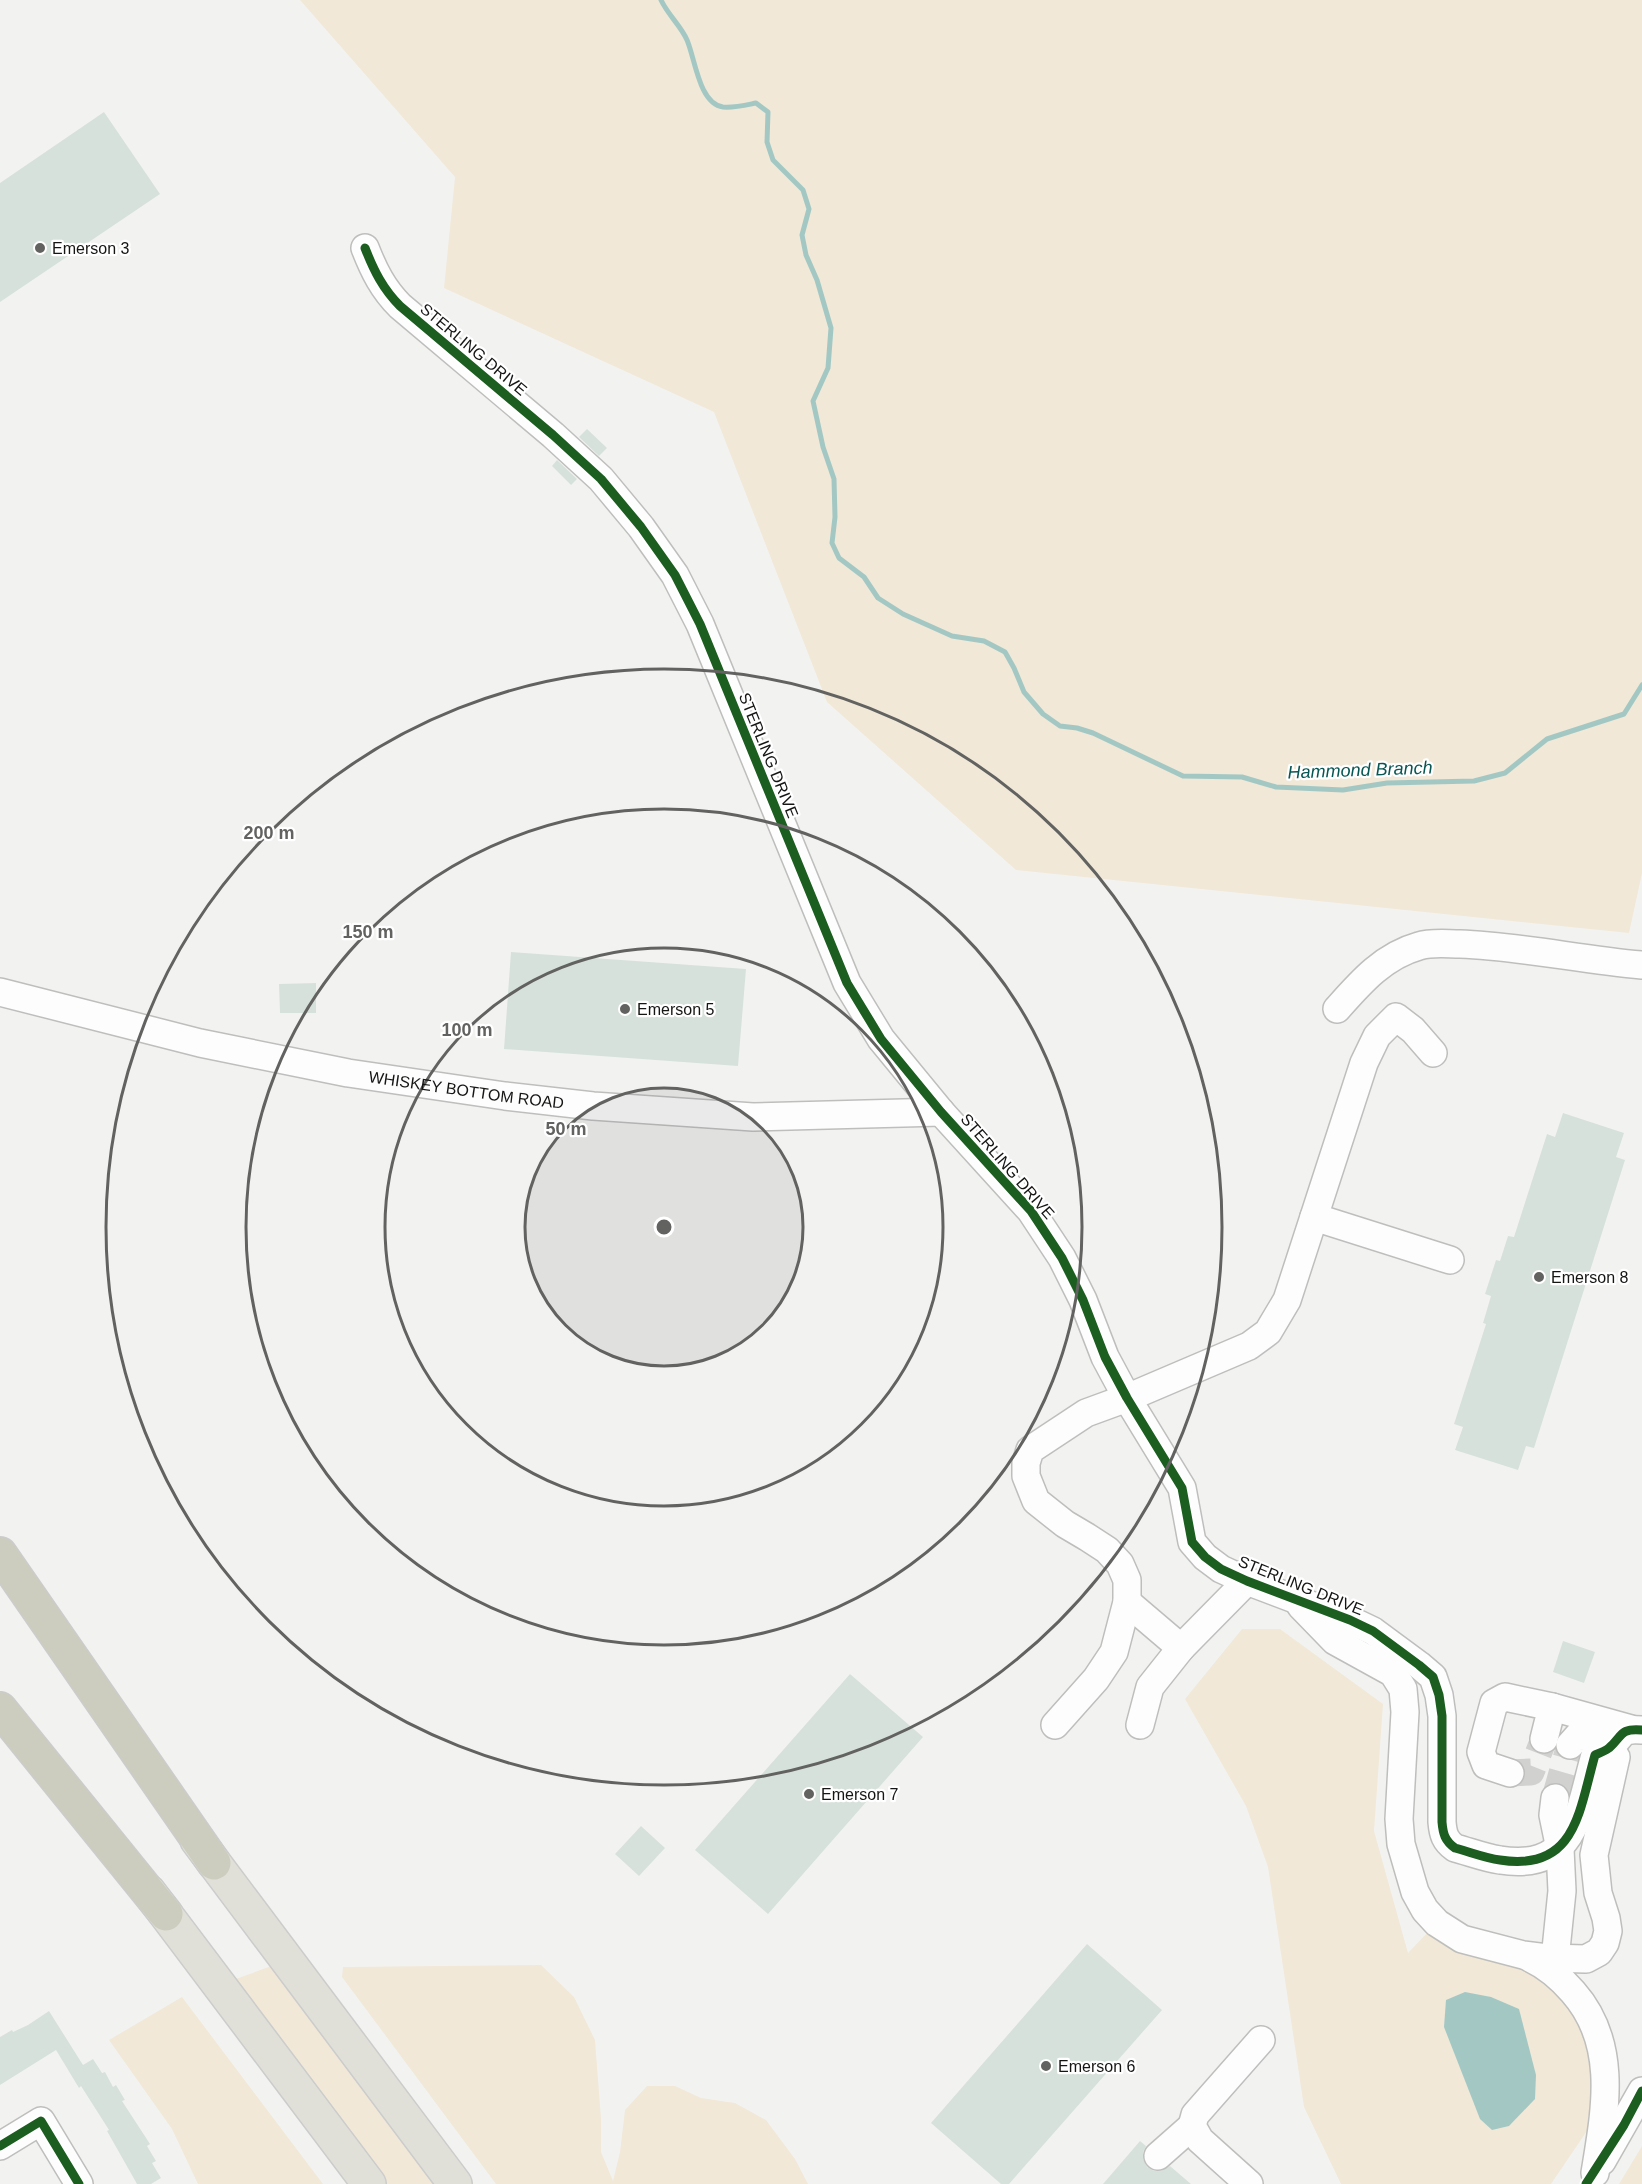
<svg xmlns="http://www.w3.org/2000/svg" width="1642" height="2184" viewBox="0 0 1642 2184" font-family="Arial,sans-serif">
	<rect width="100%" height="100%" fill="#f2f3f1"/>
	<path fill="#f1e8d8" d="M 300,0 L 1642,0 L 1642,873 L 1629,933 L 1016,870 L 827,702 L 714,412 L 444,288 L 455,177 Z
		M 1242,1629 L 1280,1629 L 1383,1704 L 1374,1831 L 1408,1953 L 1428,1932 L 1544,1975 L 1569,1997 L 1598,2058 L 1591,2125 L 1551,2184 L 1341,2184 L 1304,2107 L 1268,1867 L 1246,1806 L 1185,1699 Z
		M 277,1964 L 440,2184 L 384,2184 L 233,1980 Z
		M 541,1965 L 574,1997 L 595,2040 L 601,2119 L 601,2152 L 613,2181 L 620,2152 L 625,2110 L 647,2086 L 675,2086 L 701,2098 L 735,2103 L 766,2120 L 795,2159 L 808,2184 L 496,2184 L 342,1977 L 343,1967 Z
		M 182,1997 L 323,2184 L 198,2184 L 172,2129 L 109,2040 Z
		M 1642,2146 L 1642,2184 L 1619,2184 Z"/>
	<path fill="#a3c8c4" d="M 1465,1992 L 1491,1997 L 1519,2009 L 1536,2075 L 1535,2099 L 1509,2126 L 1492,2130 L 1480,2119 L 1444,2027 L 1446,2000 Z"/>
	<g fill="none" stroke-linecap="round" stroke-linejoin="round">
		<path stroke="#a3c8c4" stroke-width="5" d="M 661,0 C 668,15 681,26 687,40 C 695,58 699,104 723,107 C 734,108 746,105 756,103 L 768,112 L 767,142 L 773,160 L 803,190 L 809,209 L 802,235 L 806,255 L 817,280 L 831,328 L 828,368 L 813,401 L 823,447 L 834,479 L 835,517 L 832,543 L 839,558 L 864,577 L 878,598 L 903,614 L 952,636 L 984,641 L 1005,652 L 1014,668 L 1024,692 L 1043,714 L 1060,726 L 1077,728 L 1093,733 L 1183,776 L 1242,777 L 1276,787 L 1343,790 L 1387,783 L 1474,781 L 1505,773 L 1547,739 L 1624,714 L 1642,685"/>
	</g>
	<path fill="#d7e1db" d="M 104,112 L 160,194 L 0,302 L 0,183 Z
		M 587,429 L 607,448 L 599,456 L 579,437 Z
		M 557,460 L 577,479 L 571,485 L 552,466 Z
		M 511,952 L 746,969 L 738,1066 L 504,1049 Z
		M 316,983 L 316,1013 L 280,1013 L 279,984 Z
		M 1563,1113 L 1624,1133 L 1616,1157 L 1625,1160 L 1534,1448 L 1526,1446 L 1518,1470 L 1455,1450 L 1463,1427 L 1454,1424 L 1486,1324 L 1483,1323 L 1491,1296 L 1485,1294 L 1496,1260 L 1500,1261 L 1508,1236 L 1514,1237 L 1547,1134 L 1555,1137 Z
		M 1563,1641 L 1595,1652 L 1584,1683 L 1553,1672 Z
		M 850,1674 L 923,1737 L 768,1914 L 695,1850 Z
		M 641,1826 L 665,1848 L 639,1876 L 615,1854 Z
		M 1087,1944 L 1162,2010 L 1009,2184 L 1001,2184 L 931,2123 Z
		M 49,2011 L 83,2065 L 93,2059 L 102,2073 L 105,2072 L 113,2087 L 116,2085 L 125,2100 L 122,2101 L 150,2144 L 147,2146 L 156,2161 L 152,2163 L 161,2178 L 151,2184 L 137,2184 L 107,2131 L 109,2130 L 81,2086 L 79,2088 L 56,2050 L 0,2085 L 0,2037 L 12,2030 L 13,2032 L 28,2025 Z
		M 1140,2141 L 1146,2146 L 1143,2152 L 1143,2159 L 1147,2167 L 1154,2171 L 1161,2171 L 1170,2166 L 1191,2184 L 1103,2184 Z"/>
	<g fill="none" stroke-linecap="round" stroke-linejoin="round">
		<path stroke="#d1d2d0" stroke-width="27" stroke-dasharray="27 14" stroke-linecap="butt" d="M 1510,1773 L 1531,1772 L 1544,1739
			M 1555,1798 L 1570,1745"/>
		<g stroke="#bebfbd" stroke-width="30">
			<g id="minor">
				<path d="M 365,248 C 374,271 383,289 400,306 L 553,435 L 601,479 L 641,527 L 675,575 L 700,624 L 847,983 L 881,1039 L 941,1112 L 1031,1211 L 1062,1258 L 1083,1300 L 1105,1357 L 1127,1398 L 1182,1488 L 1192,1542 L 1205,1557 L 1221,1569 L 1247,1581 L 1350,1620 L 1373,1631 L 1419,1665 L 1433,1677 L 1439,1695 L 1442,1716 L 1442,1822 C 1443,1834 1445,1841 1455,1848 C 1470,1852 1485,1858 1500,1860 C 1576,1872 1579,1811 1595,1755 C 1600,1753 1605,1751 1609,1748 C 1623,1736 1619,1728 1642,1730"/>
				<path id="s1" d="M 0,992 L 200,1043 L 348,1073 L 505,1096 L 593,1106 L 753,1117 L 941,1112"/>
				<path d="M 1337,1009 C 1360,983 1383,956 1419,946 C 1431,942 1447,944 1460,944 C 1521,946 1581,960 1642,965"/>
				<path d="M 1314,1217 L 1450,1260"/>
				<path d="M 1127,1602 L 1181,1648"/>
				<path d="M 1301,1606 L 1335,1641 L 1393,1673 L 1403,1689 L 1405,1712 L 1399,1819 L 1401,1844 L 1415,1892 L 1425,1910 L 1437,1923 L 1462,1939 L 1523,1955 L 1547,1958 L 1586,1959 L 1599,1952 L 1605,1943 L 1608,1931 L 1606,1918 L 1598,1893 L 1594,1855 L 1616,1757 L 1609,1748"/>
				<path d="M 1552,1707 L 1631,1729"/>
				<path d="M 1055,1725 L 1096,1679 L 1114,1652 L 1127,1602 L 1127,1580 L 1120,1564 L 1107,1550 L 1087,1537 L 1065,1524 L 1036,1501 L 1026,1476 L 1026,1463 L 1030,1450 L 1086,1413 L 1127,1398 L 1249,1346 L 1268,1332 L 1287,1300 L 1364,1063 L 1377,1036 L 1396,1017 L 1413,1030 L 1433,1053"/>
				<path d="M 1140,1725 L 1150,1687 L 1181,1648 L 1247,1581"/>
				<path d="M 1570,1745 L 1578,1736 L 1619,1735"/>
				<path d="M 1510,1773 L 1486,1765 L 1481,1752 L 1494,1703 L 1505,1697 L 1552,1707 L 1544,1739"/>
				<path d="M 1555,1798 L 1553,1815 L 1560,1849 L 1562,1891 L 1555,1959"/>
				<path d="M 1530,1958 C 1547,1966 1561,1978 1573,1992 C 1619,2044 1605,2111 1595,2173"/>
				<path d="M 0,2146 L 41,2121 L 79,2184"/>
				<path d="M 1158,2156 L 1192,2126"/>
				<path d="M 1602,2161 L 1642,2091"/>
				<path d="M 1249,2184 L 1200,2140 L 1192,2126 L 1195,2115 L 1261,2040"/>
			</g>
		</g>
		<g stroke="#cbcccb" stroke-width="36">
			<path id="major" d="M 197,1840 L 455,2184
				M 149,1892 L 369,2184"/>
		</g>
		<g stroke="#cbcccb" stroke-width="36">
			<path id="highway" d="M 0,1554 L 214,1863
				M 0,1709 L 166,1914"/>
		</g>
		<use href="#minor" stroke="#fdfdfd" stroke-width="27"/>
		<use href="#major" stroke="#e0e0d8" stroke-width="33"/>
		<use href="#highway" stroke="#cdcdbf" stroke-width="33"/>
		<g stroke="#fff" stroke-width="13">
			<path id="cycleway" d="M 365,248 C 374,271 383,289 400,306 L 553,435 L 601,479 L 641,527 L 675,575 L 700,624 L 847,983 L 881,1039 L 941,1112 L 1031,1211 L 1062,1258 L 1083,1300 L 1105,1357 L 1127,1398 L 1182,1488 L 1192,1542 L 1205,1557 L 1221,1569 L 1247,1581 L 1350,1620 L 1373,1631 L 1419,1665 L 1433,1677 L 1439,1695 L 1442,1716 L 1442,1822 C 1443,1834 1445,1841 1455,1848 C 1470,1852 1485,1858 1500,1860 C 1576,1872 1579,1811 1595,1755 C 1600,1753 1605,1751 1609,1748 C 1623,1736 1619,1728 1642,1730
				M 0,2146 L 41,2121 L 79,2184
				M 1586,2184 L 1624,2125 L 1642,2091"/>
		</g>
		<use href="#cycleway" stroke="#1b5e20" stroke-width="9"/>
	</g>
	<circle cx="664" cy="1227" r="139" fill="#626361" fill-opacity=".12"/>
	<g fill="none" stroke="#626361" stroke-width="3">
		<circle cx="664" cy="1227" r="139"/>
		<circle cx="664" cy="1227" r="279"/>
		<circle cx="664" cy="1227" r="418"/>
		<circle cx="664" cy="1227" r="558"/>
	</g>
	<g fill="#626361" stroke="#fff" stroke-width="2">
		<circle cx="40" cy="248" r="6"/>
		<circle cx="625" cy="1009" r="6"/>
		<circle cx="1539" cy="1277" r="6"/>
		<circle cx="809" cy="1794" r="6"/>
		<circle cx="1046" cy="2066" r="6"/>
	</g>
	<g text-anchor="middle" stroke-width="4.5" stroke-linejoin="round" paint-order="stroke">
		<g font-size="16" fill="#151614" stroke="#fff" text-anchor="start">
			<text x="52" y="254">Emerson 3</text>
			<text x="637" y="1015">Emerson 5</text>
			<text x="1551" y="1283">Emerson 8</text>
			<text x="821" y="1800">Emerson 7</text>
			<text x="1058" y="2072">Emerson 6</text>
		</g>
		<g font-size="16" fill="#151614" stroke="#fff">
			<text transform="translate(474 349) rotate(40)" y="6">STERLING DRIVE</text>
			<text transform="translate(769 755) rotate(68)" y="6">STERLING DRIVE</text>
			<text dy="6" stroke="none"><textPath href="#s1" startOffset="477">WHISKEY BOTTOM ROAD</textPath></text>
			<text transform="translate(1008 1166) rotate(49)" y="6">STERLING DRIVE</text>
			<text transform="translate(1301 1585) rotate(22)" y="6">STERLING DRIVE</text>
		</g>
		<g font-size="18" font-style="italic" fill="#085653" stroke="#fff">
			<text transform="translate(1360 770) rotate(-2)" y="6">Hammond Branch</text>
		</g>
	</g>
	<circle cx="664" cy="1227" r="9" fill="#626361" stroke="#fff" stroke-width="3"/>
	<g font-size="18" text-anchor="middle" font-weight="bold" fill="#626361" stroke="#fff" stroke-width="4.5" stroke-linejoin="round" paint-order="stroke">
		<text x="269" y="839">200 m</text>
		<text x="368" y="938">150 m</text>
		<text x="467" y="1036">100 m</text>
		<text x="566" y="1135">50 m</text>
	</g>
</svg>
